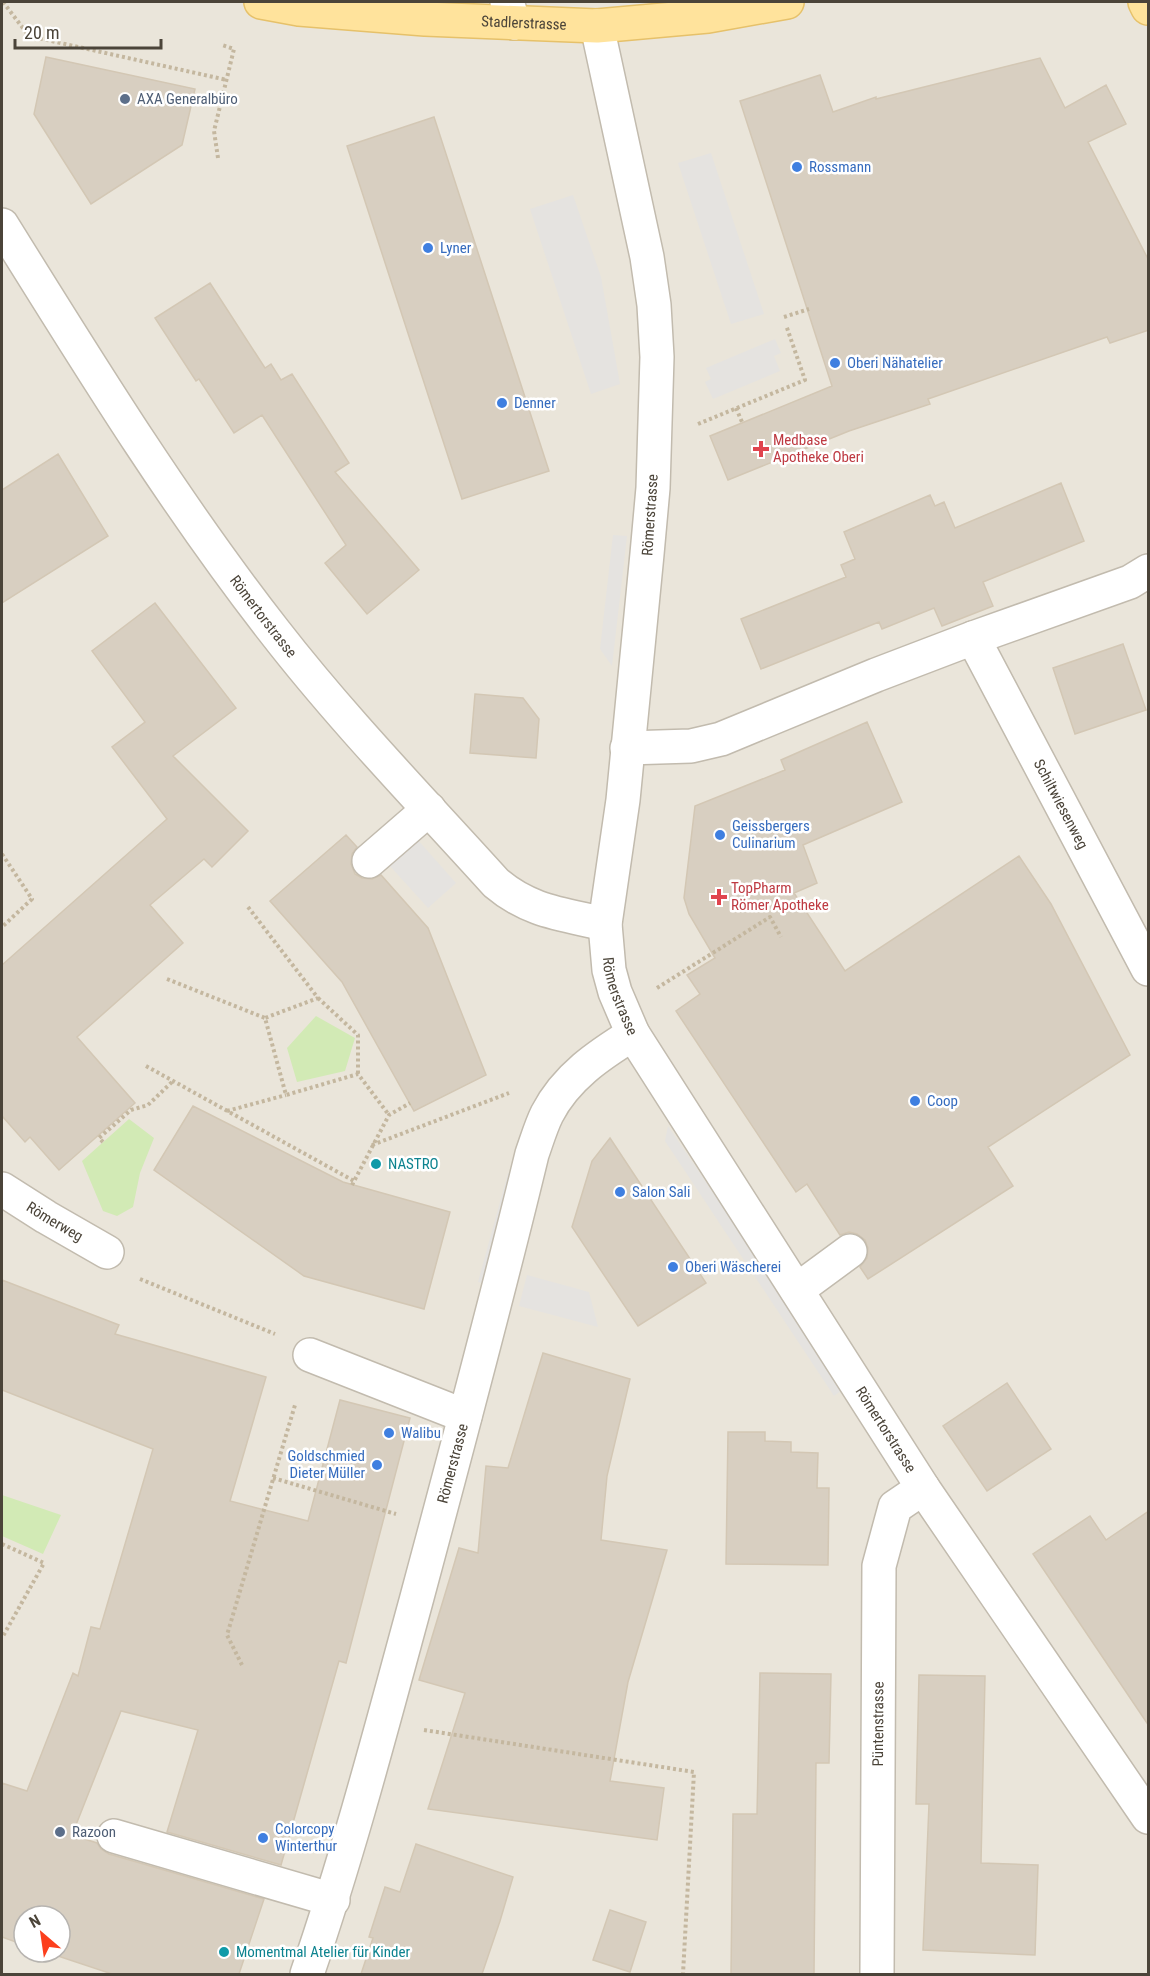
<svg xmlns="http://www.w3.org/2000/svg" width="1150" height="1976" viewBox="0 0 1150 1976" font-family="'Roboto Condensed',sans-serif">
	<rect width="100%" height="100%" fill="#f6f3ec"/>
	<path fill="#eae5da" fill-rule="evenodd" d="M 2,2 L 1148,2 L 1148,1974 L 2,1974 ZM 24,1916 L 60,1916 L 60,1952 L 24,1952 Z"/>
	<path fill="#d2eab5" d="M 316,1016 L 355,1038 L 345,1071 L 297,1082 L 287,1048 Z
		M 129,1119 L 154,1138 L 140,1173 L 133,1207 L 117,1216 L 103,1211 L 82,1161 Z
		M 2,1495 L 61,1515 L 43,1554 L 2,1536 Z"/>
	<path fill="#e5e3e0" d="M 711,153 L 764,314 L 731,324 L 678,163 Z
		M 573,195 L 601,277 L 620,384 L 591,394 L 530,209 Z
		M 775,339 L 781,353 L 774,356 L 780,371 L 713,399 L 705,382 L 711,379 L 706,368 Z
		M 613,535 L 627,536 L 612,666 L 600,649 Z
		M 417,839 L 456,883 L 428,908 L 389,865 Z
		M 668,1126 L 845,1388 L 834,1396 L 665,1141 Z
		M 508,1173 L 520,1177 L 492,1286 L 478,1282 Z
		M 527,1275 L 589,1292 L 598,1327 L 519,1306 Z"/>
	<path fill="#d8cfc1" stroke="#d3c7b4" stroke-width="1.5" d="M 46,57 L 195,89 L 182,145 L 91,204 L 34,114 Z
		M 1040,58 L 1065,108 L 1106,85 L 1126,124 L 1088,142 L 1149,261 L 1149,330 L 1110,343 L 1107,337 L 928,399 L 930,404 L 849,431 L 728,480 L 710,436 L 832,386 L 740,101 L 820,75 L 833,112 L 876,97 L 876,99 Z
		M 434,117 L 549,471 L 462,499 L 347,146 Z
		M 210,283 L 265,368 L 271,364 L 281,380 L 292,374 L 349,463 L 335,472 L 419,570 L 367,614 L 325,563 L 346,545 L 262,415 L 234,433 L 199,379 L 196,381 L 155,318 Z
		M 58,454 L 108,536 L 2,603 L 2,490 Z
		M 1061,483 L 1084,541 L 983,582 L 993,606 L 942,626 L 934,608 L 882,629 L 879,622 L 761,669 L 741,619 L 846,577 L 841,565 L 855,559 L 844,532 L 930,495 L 935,506 L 944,502 L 955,528 Z
		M 155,603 L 236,708 L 173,756 L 248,831 L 212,867 L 204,859 L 150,905 L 183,943 L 77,1037 L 135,1103 L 59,1170 L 30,1137 L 25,1142 L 2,1116 L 2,965 L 167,819 L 112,747 L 145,722 L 92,651 Z
		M 1123,644 L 1146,710 L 1075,734 L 1053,668 Z
		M 475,694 L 523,698 L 539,719 L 536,758 L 470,753 Z
		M 867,722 L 902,802 L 803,845 L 817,883 L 794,893 L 845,971 L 1019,856 L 1051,904 L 1130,1055 L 988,1147 L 1013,1186 L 868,1279 L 860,1267 L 867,1258 L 868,1248 L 865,1240 L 857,1234 L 849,1232 L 840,1235 L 807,1184 L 796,1192 L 676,1011 L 700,994 L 687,975 L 715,958 L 689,914 L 684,898 L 695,806 L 785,770 L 781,760 Z
		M 346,835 L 357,847 L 352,854 L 351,864 L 355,874 L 362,878 L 372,879 L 381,875 L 428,928 L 486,1075 L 414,1111 L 342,982 L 270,901 Z
		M 193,1106 L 343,1182 L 450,1212 L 424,1309 L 304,1276 L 154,1170 Z
		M 610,1138 L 706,1283 L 638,1326 L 572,1227 L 592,1161 Z
		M 2,1280 L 119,1325 L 115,1334 L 266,1377 L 230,1501 L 308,1521 L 340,1400 L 410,1418 L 346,1663 L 339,1661 L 281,1865 L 167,1832 L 198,1730 L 121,1711 L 72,1835 L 97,1843 L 101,1849 L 109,1854 L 264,1899 L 239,1974 L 112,1974 L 46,1952 L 60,1952 L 60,1916 L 24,1916 L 24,1945 L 2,1937 L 2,1783 L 27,1791 L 73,1673 L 78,1676 L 91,1627 L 100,1629 L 153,1449 L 2,1390 Z
		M 543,1353 L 630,1379 L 607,1476 L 601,1540 L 667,1550 L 628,1682 L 610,1781 L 664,1788 L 657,1840 L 428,1809 L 465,1693 L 419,1680 L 459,1548 L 478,1553 L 486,1466 L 508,1468 Z
		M 1007,1383 L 1051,1449 L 987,1491 L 943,1426 Z
		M 728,1432 L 765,1432 L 765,1441 L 791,1442 L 791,1452 L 818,1453 L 817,1488 L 829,1488 L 828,1565 L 726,1564 Z
		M 1149,1511 L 1149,1726 L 1033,1554 L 1090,1516 L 1106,1540 Z
		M 760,1673 L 831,1674 L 829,1763 L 816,1763 L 814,1974 L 731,1974 L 733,1814 L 757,1814 Z
		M 919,1675 L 985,1676 L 981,1863 L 1038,1865 L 1035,1955 L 923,1950 L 929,1804 L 916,1804 Z
		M 416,1844 L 513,1877 L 500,1921 L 482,1974 L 361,1974 L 373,1938 L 369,1937 L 385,1887 L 400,1892 Z
		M 610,1910 L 646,1922 L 630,1972 L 593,1960 Z"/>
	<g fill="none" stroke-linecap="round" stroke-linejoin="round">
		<g stroke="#c2bbae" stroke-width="36">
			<g id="minor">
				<path d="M 507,2 L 514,23"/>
				<path id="s1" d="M 597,26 L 647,257 L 654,305 L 657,357 L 653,488 L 647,554 L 623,800 L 605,924 L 609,970 L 615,992 L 633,1034 L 923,1488 L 1148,1817"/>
				<path id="s2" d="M 2,225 C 88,363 174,503 274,631 C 343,720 421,800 496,883 C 530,912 563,914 605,924"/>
				<path id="s3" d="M 973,638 L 1148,969"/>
				<path d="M 627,748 L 691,746 L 721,739 L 876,675 L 973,638 L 1130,582 L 1148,571"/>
				<path d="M 369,861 L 429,809"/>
				<path id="s4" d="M 2,1189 L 46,1217 L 107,1252"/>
				<path d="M 797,1290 L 850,1251"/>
				<path d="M 310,1355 L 465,1416"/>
				<path d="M 114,1836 L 333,1900"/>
				<path id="s5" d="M 307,1974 C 349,1852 382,1726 416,1601 C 456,1452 496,1303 532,1154 C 537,1140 541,1126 547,1114 C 566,1077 599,1055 633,1034"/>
				<path id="s6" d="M 877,1974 L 879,1566 L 895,1507 L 923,1488"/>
			</g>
		</g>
		<g stroke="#e6c16a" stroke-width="36">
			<g id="major">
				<path id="s7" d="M 261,2 L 299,9 L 425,19 L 597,26 L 708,16 L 787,2"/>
				<path d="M 1145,2 L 1148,8"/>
			</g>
		</g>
		<path stroke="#c4b79f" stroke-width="4" stroke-dasharray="3 3" stroke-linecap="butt" d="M 3,2 L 29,36 L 227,80
			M 218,158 L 214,131 L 234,49 L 222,45
			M 784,317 L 809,309
			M 736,408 L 742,422
			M 698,424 L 805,380 L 786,325
			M 2,854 L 32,899 L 2,927
			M 248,907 L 318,998 L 265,1018
			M 167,979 L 265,1018 L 286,1095 L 358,1074 L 389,1115
			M 657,988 L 770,917 L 781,937
			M 318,998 L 358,1035 L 358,1074
			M 146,1066 L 354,1181
			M 227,1111 L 286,1095
			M 103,1142 L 99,1138 L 131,1110 L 148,1105 L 173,1081
			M 372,1145 L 509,1093
			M 352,1185 L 389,1115 L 410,1103
			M 140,1279 L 275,1334
			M 273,1478 L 396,1514
			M 2,1544 L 44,1563 L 2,1638
			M 242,1665 L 227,1635 L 295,1405
			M 424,1730 L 694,1772 L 683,1974"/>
		<use href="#minor" stroke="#fff" stroke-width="33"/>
		<use href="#major" stroke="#ffe39c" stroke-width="33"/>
	</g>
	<g fill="#5c6f8a" stroke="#fff" stroke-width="2">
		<circle cx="125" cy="99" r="6"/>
		<circle cx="60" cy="1832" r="6"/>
	</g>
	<g fill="#3f7fe0" stroke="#fff" stroke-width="2">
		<circle cx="797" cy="167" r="6"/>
		<circle cx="428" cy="248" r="6"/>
		<circle cx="835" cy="363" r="6"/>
		<circle cx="502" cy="403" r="6"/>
		<circle cx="720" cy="835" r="6"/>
		<circle cx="915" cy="1101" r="6"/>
		<circle cx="620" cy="1192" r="6"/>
		<circle cx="673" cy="1267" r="6"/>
		<circle cx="389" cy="1433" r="6"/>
		<circle cx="377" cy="1465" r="6"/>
		<circle cx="263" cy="1838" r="6"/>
	</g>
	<g fill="#e0444e" stroke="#fff" stroke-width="2">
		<path d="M758 440h6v6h6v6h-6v6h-6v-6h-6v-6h6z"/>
		<path d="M716 888h6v6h6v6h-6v6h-6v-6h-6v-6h6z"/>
	</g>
	<g fill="#0f9aa8" stroke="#fff" stroke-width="2">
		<circle cx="376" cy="1164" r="6"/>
		<circle cx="224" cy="1952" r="6"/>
	</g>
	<g text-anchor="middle" stroke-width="5" stroke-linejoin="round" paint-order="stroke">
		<g font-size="15" fill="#4b4439" stroke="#fff">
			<text dy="5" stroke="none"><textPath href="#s7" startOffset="264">Stadlerstrasse</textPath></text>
			<text transform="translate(650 515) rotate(-86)" y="5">Römerstrasse</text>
			<text dy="5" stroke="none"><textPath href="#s2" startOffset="471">Römertorstrasse</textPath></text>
			<text dy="5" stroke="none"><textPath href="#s3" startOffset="188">Schiltwiesenweg</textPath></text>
			<text dy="5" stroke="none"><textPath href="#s1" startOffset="981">Römerstrasse</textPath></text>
			<text dy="5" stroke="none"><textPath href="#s4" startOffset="62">Römerweg</textPath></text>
			<text dy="5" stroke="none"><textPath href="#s1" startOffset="1491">Römertorstrasse</textPath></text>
			<text dy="5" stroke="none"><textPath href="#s5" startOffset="531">Römerstrasse</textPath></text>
			<text dy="5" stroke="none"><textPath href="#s6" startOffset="250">Püntenstrasse</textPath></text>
		</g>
		<g font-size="15" fill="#4e5e75" stroke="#fff" text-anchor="start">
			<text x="137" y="104">AXA Generalbüro</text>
			<text x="72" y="1837">Razoon</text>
		</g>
		<g font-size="15" fill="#366cbe" stroke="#fff" text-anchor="start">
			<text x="809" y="172">Rossmann</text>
			<text x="440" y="253">Lyner</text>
			<text x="847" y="368">Oberi Nähatelier</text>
			<text x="514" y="408">Denner</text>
			<text x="732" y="831">Geissbergers<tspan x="732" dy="17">Culinarium</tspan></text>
			<text x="927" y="1106">Coop</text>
			<text x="632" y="1197">Salon Sali</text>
			<text x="685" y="1272">Oberi Wäscherei</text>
			<text x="401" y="1438">Walibu</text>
			<text x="365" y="1461" text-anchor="end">Goldschmied<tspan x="365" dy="17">Dieter Müller</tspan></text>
			<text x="275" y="1834">Colorcopy<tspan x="275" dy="17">Winterthur</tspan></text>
		</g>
		<g font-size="15" fill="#be3a42" stroke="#fff" text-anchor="start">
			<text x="773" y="445">Medbase<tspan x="773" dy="17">Apotheke Oberi</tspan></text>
			<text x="731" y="893">TopPharm<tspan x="731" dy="17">Römer Apotheke</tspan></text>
		</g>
		<g font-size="15" fill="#0d838f" stroke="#fff" text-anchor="start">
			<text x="388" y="1169">NASTRO</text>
			<text x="236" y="1957">Momentmal Atelier für Kinder</text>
		</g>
	</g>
	<rect width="1150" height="1976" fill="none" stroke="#4b4439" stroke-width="6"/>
	<g transform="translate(42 1934) rotate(331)"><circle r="28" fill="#ffffff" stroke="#b7b4b0" stroke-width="1.5"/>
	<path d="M0-4.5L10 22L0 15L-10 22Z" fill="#fc3f1d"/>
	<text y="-9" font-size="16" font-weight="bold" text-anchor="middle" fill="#4b4439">N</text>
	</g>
	<path d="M15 39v9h146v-9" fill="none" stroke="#4b4439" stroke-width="3"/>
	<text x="24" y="39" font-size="18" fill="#4b4439" stroke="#ffffff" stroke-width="4.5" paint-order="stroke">20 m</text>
</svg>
